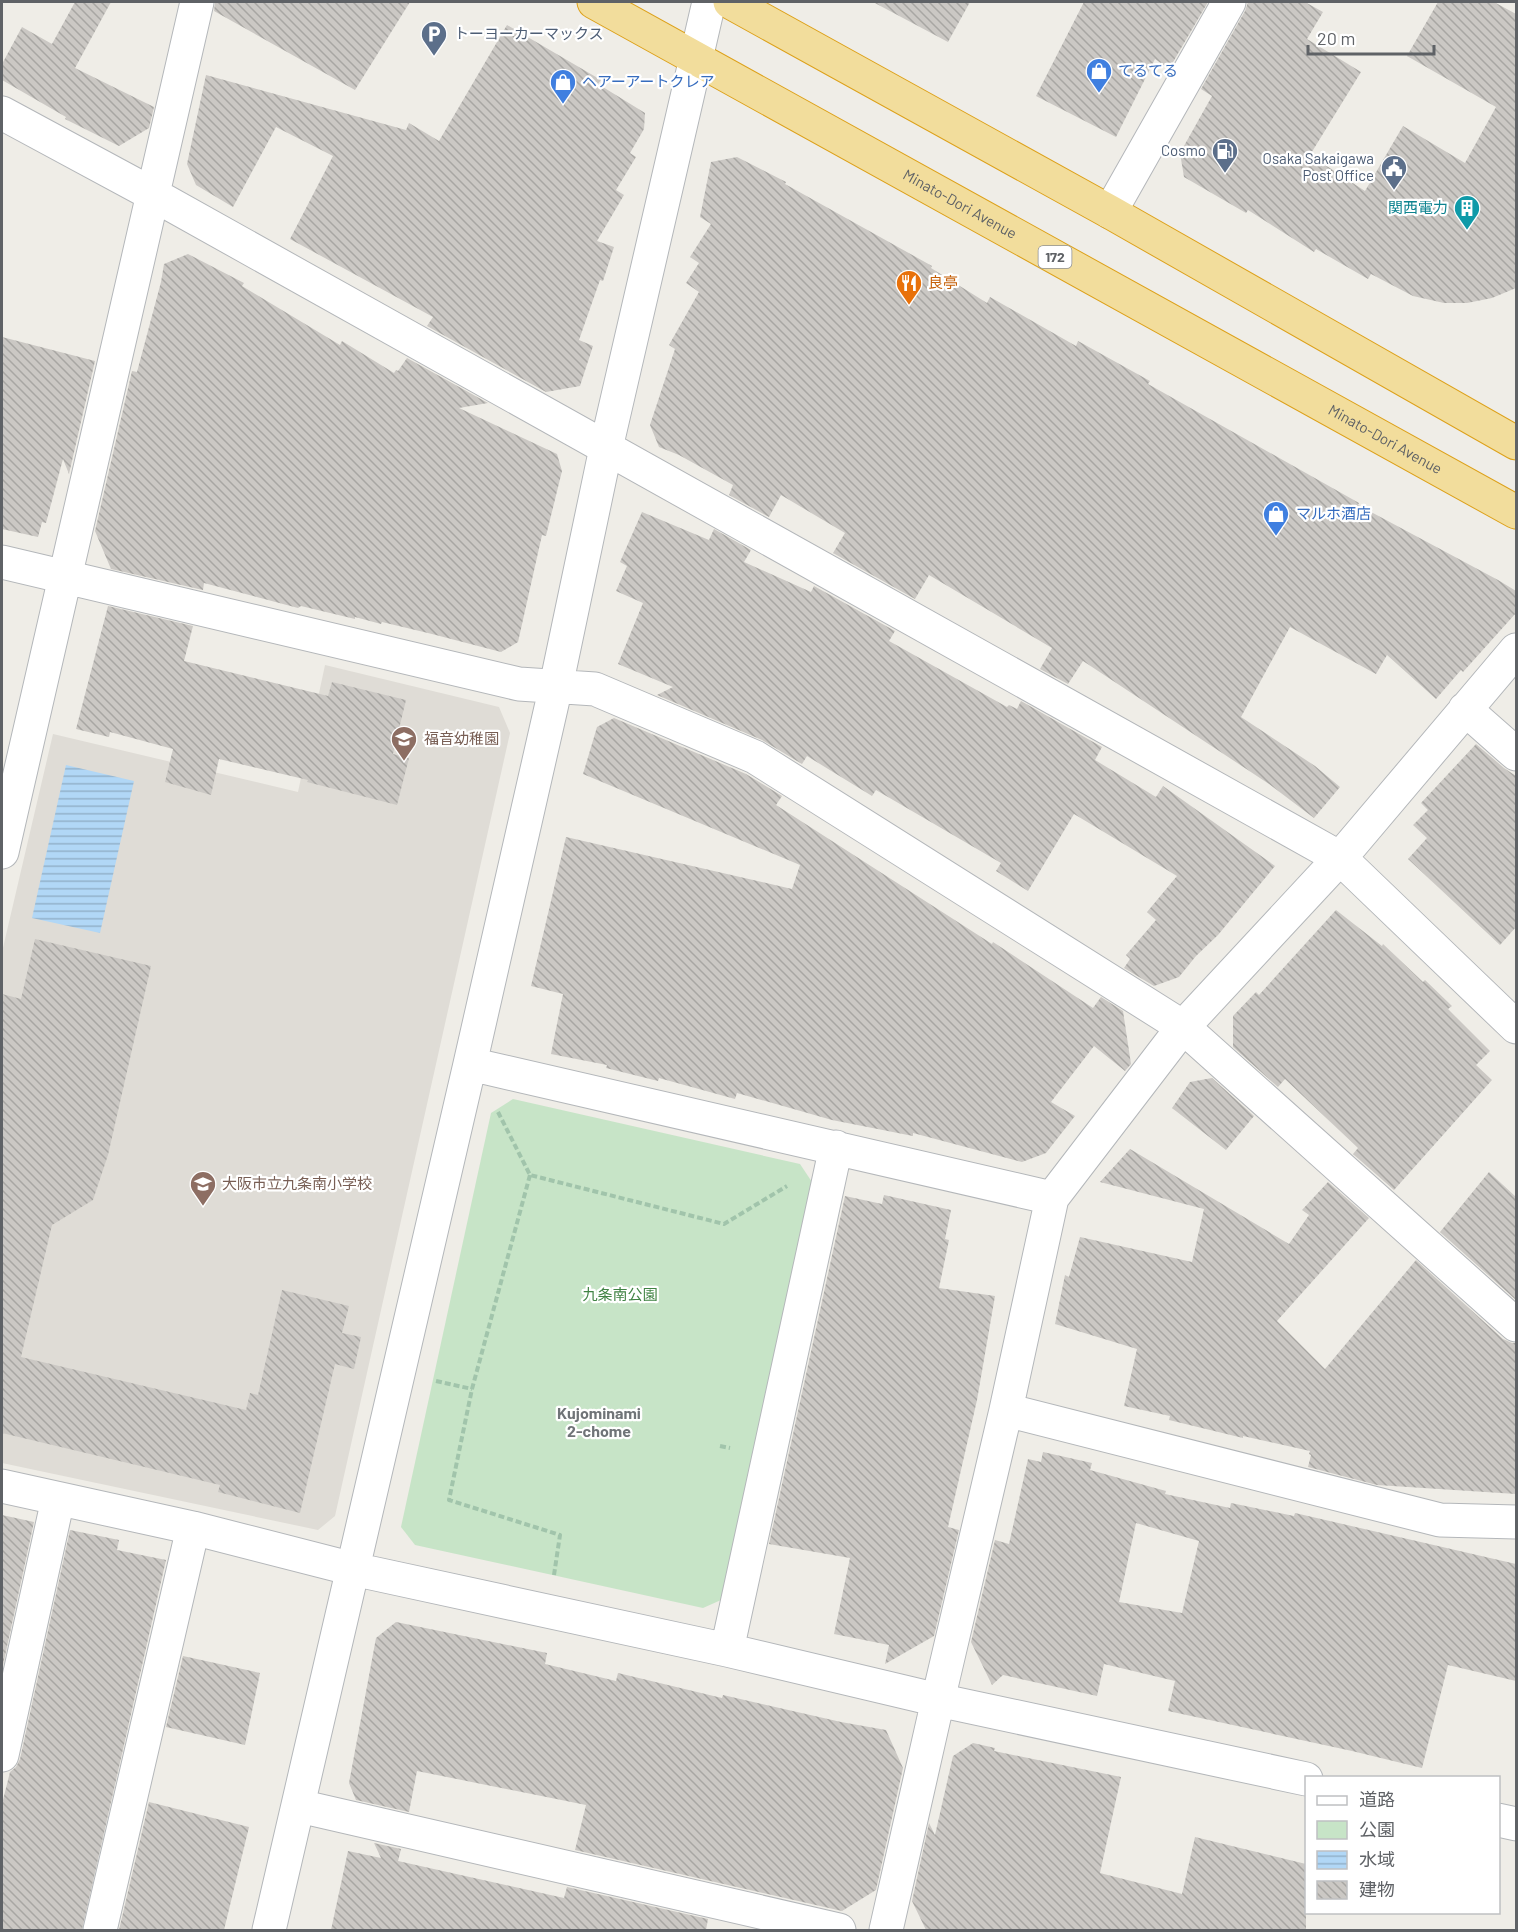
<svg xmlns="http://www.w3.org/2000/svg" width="1518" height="1932" viewBox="0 0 1518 1932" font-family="Barlow,'Noto Sans JP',sans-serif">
	<defs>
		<pattern id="water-rules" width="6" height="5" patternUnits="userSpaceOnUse" patternTransform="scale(1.5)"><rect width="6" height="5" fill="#b1d7f6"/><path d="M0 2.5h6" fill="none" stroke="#93b2cb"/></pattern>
		<pattern id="building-back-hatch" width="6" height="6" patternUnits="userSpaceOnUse" patternTransform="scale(1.5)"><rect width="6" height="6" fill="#cbc8c4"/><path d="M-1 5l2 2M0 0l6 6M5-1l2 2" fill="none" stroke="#a8a6a3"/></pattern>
	</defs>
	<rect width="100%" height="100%" fill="#efede7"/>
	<path fill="#dfdcd6" d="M 325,665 L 499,707 L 510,733 L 335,1516 L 318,1530 L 2,1463 L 2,952 L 53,734 L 298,792 Z"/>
	<path fill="#c7e4c7" d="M 513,1099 L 800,1164 L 814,1185 L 721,1600 L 703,1608 L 415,1545 L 401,1527 L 491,1113 Z"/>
	<path fill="url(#water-rules)" d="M 66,765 L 134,781 L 100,933 L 32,918 Z"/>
	<path fill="url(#building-back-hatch)" fill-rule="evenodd" d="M 75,2 L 111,2 L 75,68 L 154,107 L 149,128 L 119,146 L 65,119 L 66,117 L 2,80 L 2,64 L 22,27 L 52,44 Z
		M 215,2 L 410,2 L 355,90 L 214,11 Z
		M 873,2 L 970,2 L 948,42 Z
		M 1084,2 L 1208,2 L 1169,69 L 1155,59 L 1116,137 L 1036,96 Z
		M 1248,2 L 1305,2 L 1323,12 L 1307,39 L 1361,72 L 1310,155 L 1365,191 L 1403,126 L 1465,163 L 1496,107 L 1407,56 L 1438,2 L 1494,2 L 1516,14 L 1516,288 L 1492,298 L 1467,303 L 1444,303 L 1413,296 L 1371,274 L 1368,279 L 1316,249 L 1314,252 L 1248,210 L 1246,213 L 1184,177 L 1180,153 L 1212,96 L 1201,89 L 1245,11 Z
		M 507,25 L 601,80 L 598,84 L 645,113 L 644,129 L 630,153 L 636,157 L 616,190 L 624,195 L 597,241 L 614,247 L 603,281 L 600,280 L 579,340 L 593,346 L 580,386 L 546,392 L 427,326 L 433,317 L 290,239 L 333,156 L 276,127 L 233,207 L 196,185 L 187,164 L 206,75 L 406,130 L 409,123 L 439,141 Z
		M 737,157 L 786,182 L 785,184 L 932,266 L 931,268 L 987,303 L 990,297 L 1076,346 L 1078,341 L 1150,381 L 1148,384 L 1359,503 L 1358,505 L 1498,580 L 1516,591 L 1516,613 L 1463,672 L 1461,670 L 1436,699 L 1387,655 L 1376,674 L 1290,627 L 1241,717 L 1315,766 L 1340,787 L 1314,818 L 1269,784 L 1083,661 L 1068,684 L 1040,669 L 1052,648 L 929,575 L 915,599 L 833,553 L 845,533 L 781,495 L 769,517 L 729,495 L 733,485 L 679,455 L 659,447 L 650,425 L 675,349 L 669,345 L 699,292 L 686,283 L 699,263 L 690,257 L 711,224 L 700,217 L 711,162 Z
		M 188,254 L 244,283 L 242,286 L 340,345 L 342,341 L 394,373 L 396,370 L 398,371 L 407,358 L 488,403 L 459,408 L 557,454 L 562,471 L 546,536 L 542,535 L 518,642 L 501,652 L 432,634 L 382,622 L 381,624 L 355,617 L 355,619 L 301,606 L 298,608 L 204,583 L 203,590 L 111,569 L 95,531 L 132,371 L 137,372 L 161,282 L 164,264 Z
		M 2,337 L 95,361 L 69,474 L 63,459 L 46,523 L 42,522 L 38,537 L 2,529 Z
		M 642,512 L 709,540 L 714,529 L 751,550 L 744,562 L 811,592 L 814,586 L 895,631 L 889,641 L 1007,707 L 1009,705 L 1017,709 L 1021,701 L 1102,747 L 1095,760 L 1156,797 L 1163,786 L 1275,866 L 1218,935 L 1196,956 L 1179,977 L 1154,986 L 1124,968 L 1130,959 L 1126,955 L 1156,920 L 1147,912 L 1177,876 L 1074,814 L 1028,891 L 996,871 L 1001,863 L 876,790 L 872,796 L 807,756 L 802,764 L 762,740 L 657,695 L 673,687 L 618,664 L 643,603 L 616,591 L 627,566 L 620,562 Z
		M 108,606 L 193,626 L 184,661 L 328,696 L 332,682 L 406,700 L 393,754 L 409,758 L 397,805 L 307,782 L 308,780 L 219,759 L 211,795 L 165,782 L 173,749 L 110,732 L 109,737 L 76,729 Z
		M 614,718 L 746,774 L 782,796 L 776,805 L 992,944 L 993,942 L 1093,1008 L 1101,997 L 1123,1011 L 1131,1064 L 1125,1071 L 1094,1046 L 1051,1102 L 1075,1116 L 1046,1153 L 1022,1162 L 913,1133 L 913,1136 L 832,1120 L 737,1093 L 735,1099 L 659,1078 L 658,1081 L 606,1068 L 607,1065 L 551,1054 L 563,994 L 531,986 L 566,837 L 792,889 L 800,865 L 583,774 L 597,727 Z
		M 1476,744 L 1504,768 L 1516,776 L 1516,927 L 1500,945 L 1408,859 L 1427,838 L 1413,825 L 1428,810 L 1421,803 Z
		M 1336,910 L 1382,946 L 1383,944 L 1423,982 L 1425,980 L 1452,1006 L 1448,1009 L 1490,1051 L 1476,1065 L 1492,1080 L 1394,1190 L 1353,1154 L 1358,1148 L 1285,1079 L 1278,1087 L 1233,1047 L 1233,1016 L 1256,992 L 1259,995 Z
		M 35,939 L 151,966 L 108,1155 L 93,1200 L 52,1225 L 21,1357 L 246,1410 L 250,1393 L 258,1395 L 282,1290 L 349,1306 L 342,1333 L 361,1337 L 354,1369 L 335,1364 L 300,1513 L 218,1492 L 220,1485 L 2,1433 L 2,994 L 21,999 Z
		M 1212,1078 L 1254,1116 L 1226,1150 L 1172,1108 L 1190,1082 Z
		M 1130,1149 L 1289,1244 L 1309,1215 L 1302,1210 L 1328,1182 L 1369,1218 L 1277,1321 L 1325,1369 L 1416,1260 L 1503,1339 L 1512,1343 L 1516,1343 L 1516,1494 L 1377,1485 L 1308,1467 L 1311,1455 L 1309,1454 L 1310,1451 L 1243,1436 L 1243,1438 L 1169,1420 L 1170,1416 L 1124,1406 L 1137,1349 L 1055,1324 L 1065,1275 L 1069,1277 L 1080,1237 L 1192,1262 L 1204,1209 L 1100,1182 Z
		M 1489,1172 L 1516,1197 L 1516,1300 L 1440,1232 Z
		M 884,1195 L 951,1210 L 945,1239 L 949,1240 L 939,1288 L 995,1296 L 977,1400 L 948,1527 L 959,1530 L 934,1636 L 885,1664 L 889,1645 L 834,1634 L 850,1558 L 769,1544 L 845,1196 L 882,1204 Z
		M 1043,1452 L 1092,1463 L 1090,1470 L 1166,1491 L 1165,1494 L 1230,1508 L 1231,1503 L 1294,1516 L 1295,1513 L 1516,1564 L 1516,1681 L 1448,1665 L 1422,1768 L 1352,1751 L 1168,1711 L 1175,1681 L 1104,1664 L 1097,1696 L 1003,1675 L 992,1685 L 971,1642 L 995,1540 L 1009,1544 L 1028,1459 L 1041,1462 ZM 1136,1523 L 1199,1541 L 1182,1613 L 1119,1602 Z
		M 2,1515 L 34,1522 L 2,1670 Z
		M 70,1530 L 119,1540 L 117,1550 L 166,1560 L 82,1930 L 2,1930 L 2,1804 L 10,1772 L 16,1767 L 20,1759 Z
		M 396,1622 L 547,1653 L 545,1664 L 616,1681 L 618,1673 L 722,1698 L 723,1695 L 841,1722 L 886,1730 L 903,1768 L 876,1890 L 842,1911 L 575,1850 L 586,1805 L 417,1771 L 409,1812 L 356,1800 L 349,1783 L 376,1638 Z
		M 183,1656 L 260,1673 L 245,1745 L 166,1727 Z
		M 973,1743 L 995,1748 L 994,1751 L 1121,1777 L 1100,1873 L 1182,1894 L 1195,1837 L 1306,1864 L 1306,1930 L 926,1930 L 912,1901 L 929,1823 L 935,1835 L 953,1756 Z
		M 149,1802 L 249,1827 L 224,1930 L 119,1930 Z
		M 374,1843 L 401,1849 L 398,1861 L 564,1898 L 567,1887 L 708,1919 L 706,1930 L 331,1930 L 348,1851 L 381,1858 Z"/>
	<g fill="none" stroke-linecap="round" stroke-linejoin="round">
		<g stroke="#b4b7ba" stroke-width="35">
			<path id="minor" d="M 2,113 L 154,195 L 1340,858 L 1516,1027
				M 1110,212 L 1229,2
				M 2,562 L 519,684 L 595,689 L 755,757 L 1183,1027 L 1516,1325
				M 1465,709 L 1516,754
				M 2,852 L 197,2
				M 470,1064 L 1052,1198
				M 1006,1410 L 1440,1520 L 1516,1522
				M 2,1486 L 193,1528 L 353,1569 L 727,1650 L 938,1700 L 1306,1779
				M 727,1650 L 836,1147
				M 2,1755 L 58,1499
				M 299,1806 L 839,1930
				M 1498,1820 L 1516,1824
				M 100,1930 L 193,1528
				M 269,1930 L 470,1064 L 556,686 L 606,448 L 709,2
				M 886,1930 L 938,1700 L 1006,1410 L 1052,1198 L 1183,1027 L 1340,858 L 1516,650"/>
		</g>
		<g stroke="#dda11a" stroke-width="35">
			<g id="highway">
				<path id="s1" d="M 594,2 L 1516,512"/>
				<path d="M 730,2 L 1110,212 L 1516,443"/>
			</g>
		</g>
		<path stroke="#a1c4ab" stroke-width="4" stroke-dasharray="6 3" stroke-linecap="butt" d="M 498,1112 L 530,1175 L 724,1224 L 787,1186
			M 530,1175 L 472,1389 L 449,1500 L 560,1535 L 554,1575
			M 436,1381 L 472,1389
			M 720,1446 L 730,1448"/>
		<use href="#minor" stroke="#fff" stroke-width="33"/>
		<use href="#highway" stroke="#f2dd9c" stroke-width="33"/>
	</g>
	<defs>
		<g id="parking-pin" transform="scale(1.35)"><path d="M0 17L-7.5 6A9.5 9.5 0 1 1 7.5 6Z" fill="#5c6f8a" stroke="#fff"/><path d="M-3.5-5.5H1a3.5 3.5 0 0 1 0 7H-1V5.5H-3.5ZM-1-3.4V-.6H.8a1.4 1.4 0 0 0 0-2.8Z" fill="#fff"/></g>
		<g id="shop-pin" transform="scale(1.35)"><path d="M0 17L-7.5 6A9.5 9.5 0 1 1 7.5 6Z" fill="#3f7fe0" stroke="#fff"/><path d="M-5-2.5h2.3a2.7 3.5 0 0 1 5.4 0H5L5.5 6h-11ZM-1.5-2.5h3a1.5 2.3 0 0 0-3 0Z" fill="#fff"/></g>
		<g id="fuel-pin" transform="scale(1.35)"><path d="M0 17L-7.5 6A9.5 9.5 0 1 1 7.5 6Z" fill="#5c6f8a" stroke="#fff"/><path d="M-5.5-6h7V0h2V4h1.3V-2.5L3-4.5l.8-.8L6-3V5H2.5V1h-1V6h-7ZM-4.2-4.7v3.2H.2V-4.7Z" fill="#fff"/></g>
		<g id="civic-pin" transform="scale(1.35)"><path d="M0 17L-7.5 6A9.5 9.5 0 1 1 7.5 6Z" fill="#5c6f8a" stroke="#fff"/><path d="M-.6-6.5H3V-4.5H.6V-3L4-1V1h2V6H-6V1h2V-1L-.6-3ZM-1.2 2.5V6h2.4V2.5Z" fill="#fff"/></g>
		<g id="building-pin" transform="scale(1.35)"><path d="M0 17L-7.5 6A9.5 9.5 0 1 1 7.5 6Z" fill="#0f9aa8" stroke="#fff"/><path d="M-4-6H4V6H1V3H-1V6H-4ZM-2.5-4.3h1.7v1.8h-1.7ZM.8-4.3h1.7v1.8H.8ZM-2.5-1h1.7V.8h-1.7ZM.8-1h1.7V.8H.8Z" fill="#fff"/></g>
		<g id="restaurant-pin" transform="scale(1.35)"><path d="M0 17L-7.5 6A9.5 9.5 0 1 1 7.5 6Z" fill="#e8710a" stroke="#fff"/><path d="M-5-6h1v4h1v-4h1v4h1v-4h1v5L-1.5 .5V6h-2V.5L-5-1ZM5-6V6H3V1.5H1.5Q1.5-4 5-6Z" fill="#fff"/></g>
		<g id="school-pin" transform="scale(1.35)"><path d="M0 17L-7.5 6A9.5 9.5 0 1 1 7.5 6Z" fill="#8d6e63" stroke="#fff"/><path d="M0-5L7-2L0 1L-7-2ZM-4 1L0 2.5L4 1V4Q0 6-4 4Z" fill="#fff"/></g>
	</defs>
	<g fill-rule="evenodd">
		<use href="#parking-pin" x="434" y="34"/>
		<use href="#shop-pin" x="1099" y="71"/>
		<use href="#shop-pin" x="563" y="82"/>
		<use href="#fuel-pin" x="1225" y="151"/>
		<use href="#civic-pin" x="1394" y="168"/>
		<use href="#building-pin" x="1467" y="208"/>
		<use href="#restaurant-pin" x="909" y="283"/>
		<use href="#shop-pin" x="1276" y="514"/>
		<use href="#school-pin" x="404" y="739"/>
		<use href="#school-pin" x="203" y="1184"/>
	</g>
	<g text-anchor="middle" stroke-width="4.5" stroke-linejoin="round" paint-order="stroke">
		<rect fill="#fff" stroke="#8f9194" stroke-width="1.5" x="1038.5" y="246" width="33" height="22" rx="4.5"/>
		<g font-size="14" font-weight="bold" fill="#5f6266">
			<text x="1055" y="262">172</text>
		</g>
		<g font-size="15" fill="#4e5e75" stroke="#fff" text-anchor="end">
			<text x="454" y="39" text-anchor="start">トーヨーカーマックス</text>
			<text x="1206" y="156">Cosmo</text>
			<text x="1374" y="164">Osaka Sakaigawa<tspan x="1374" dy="17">Post Office</tspan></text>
		</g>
		<g font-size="15" fill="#366cbe" stroke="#fff" text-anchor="start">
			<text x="1118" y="76">てるてる</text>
			<text x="582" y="87">ヘアーアートクレア</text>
			<text x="1296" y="519">マルホ酒店</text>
		</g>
		<g font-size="15" fill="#5f6266" stroke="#fff">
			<text dy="5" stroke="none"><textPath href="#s1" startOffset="418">Minato-Dori Avenue</textPath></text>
			<text dy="5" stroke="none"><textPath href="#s1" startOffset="904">Minato-Dori Avenue</textPath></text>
		</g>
		<g font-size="15" fill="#0d838f" stroke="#fff" text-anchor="end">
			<text x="1448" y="213">関西電力</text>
		</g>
		<g font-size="15" fill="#c56008" stroke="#fff" text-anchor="start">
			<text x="928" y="288">良亭</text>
		</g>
		<g font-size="15" fill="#785e54" stroke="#fff" text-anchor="start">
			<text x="424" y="744">福音幼稚園</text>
			<text x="222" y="1189">大阪市立九条南小学校</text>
		</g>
		<g font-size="15" fill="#408344" stroke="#fff">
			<text x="620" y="1300">九条南公園</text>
		</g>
		<g font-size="16" font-weight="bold" fill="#707478" stroke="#fff">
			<text x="599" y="1419">Kujominami<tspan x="599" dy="18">2-chome</tspan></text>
		</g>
	</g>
	<rect width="1518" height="1932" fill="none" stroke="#5f6266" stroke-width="6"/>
	<rect x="1305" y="1776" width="195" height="138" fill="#ffffff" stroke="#bfc0c2" stroke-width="1.5"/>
	<rect x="1317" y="1796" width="30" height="9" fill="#ffffff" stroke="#bfc0c2" stroke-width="1.5"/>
	<text x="1359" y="1806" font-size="18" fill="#5f6266">道路</text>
	<rect x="1317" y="1821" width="30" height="18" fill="#c7e4c7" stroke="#bfc0c2" stroke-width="1.5"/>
	<text x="1359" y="1836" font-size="18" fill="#5f6266">公園</text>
	<rect x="1317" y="1851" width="30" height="18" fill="url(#water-rules)" stroke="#bfc0c2" stroke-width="1.5"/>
	<text x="1359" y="1866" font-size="18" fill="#5f6266">水域</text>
	<rect x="1317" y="1881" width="30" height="18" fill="url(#building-back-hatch)" stroke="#bfc0c2" stroke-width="1.5"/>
	<text x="1359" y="1896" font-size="18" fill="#5f6266">建物</text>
	<path d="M1308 45v9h126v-9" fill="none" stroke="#5f6266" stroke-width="3"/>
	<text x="1317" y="45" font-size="18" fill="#5f6266" stroke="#ffffff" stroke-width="4.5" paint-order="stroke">20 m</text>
</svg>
